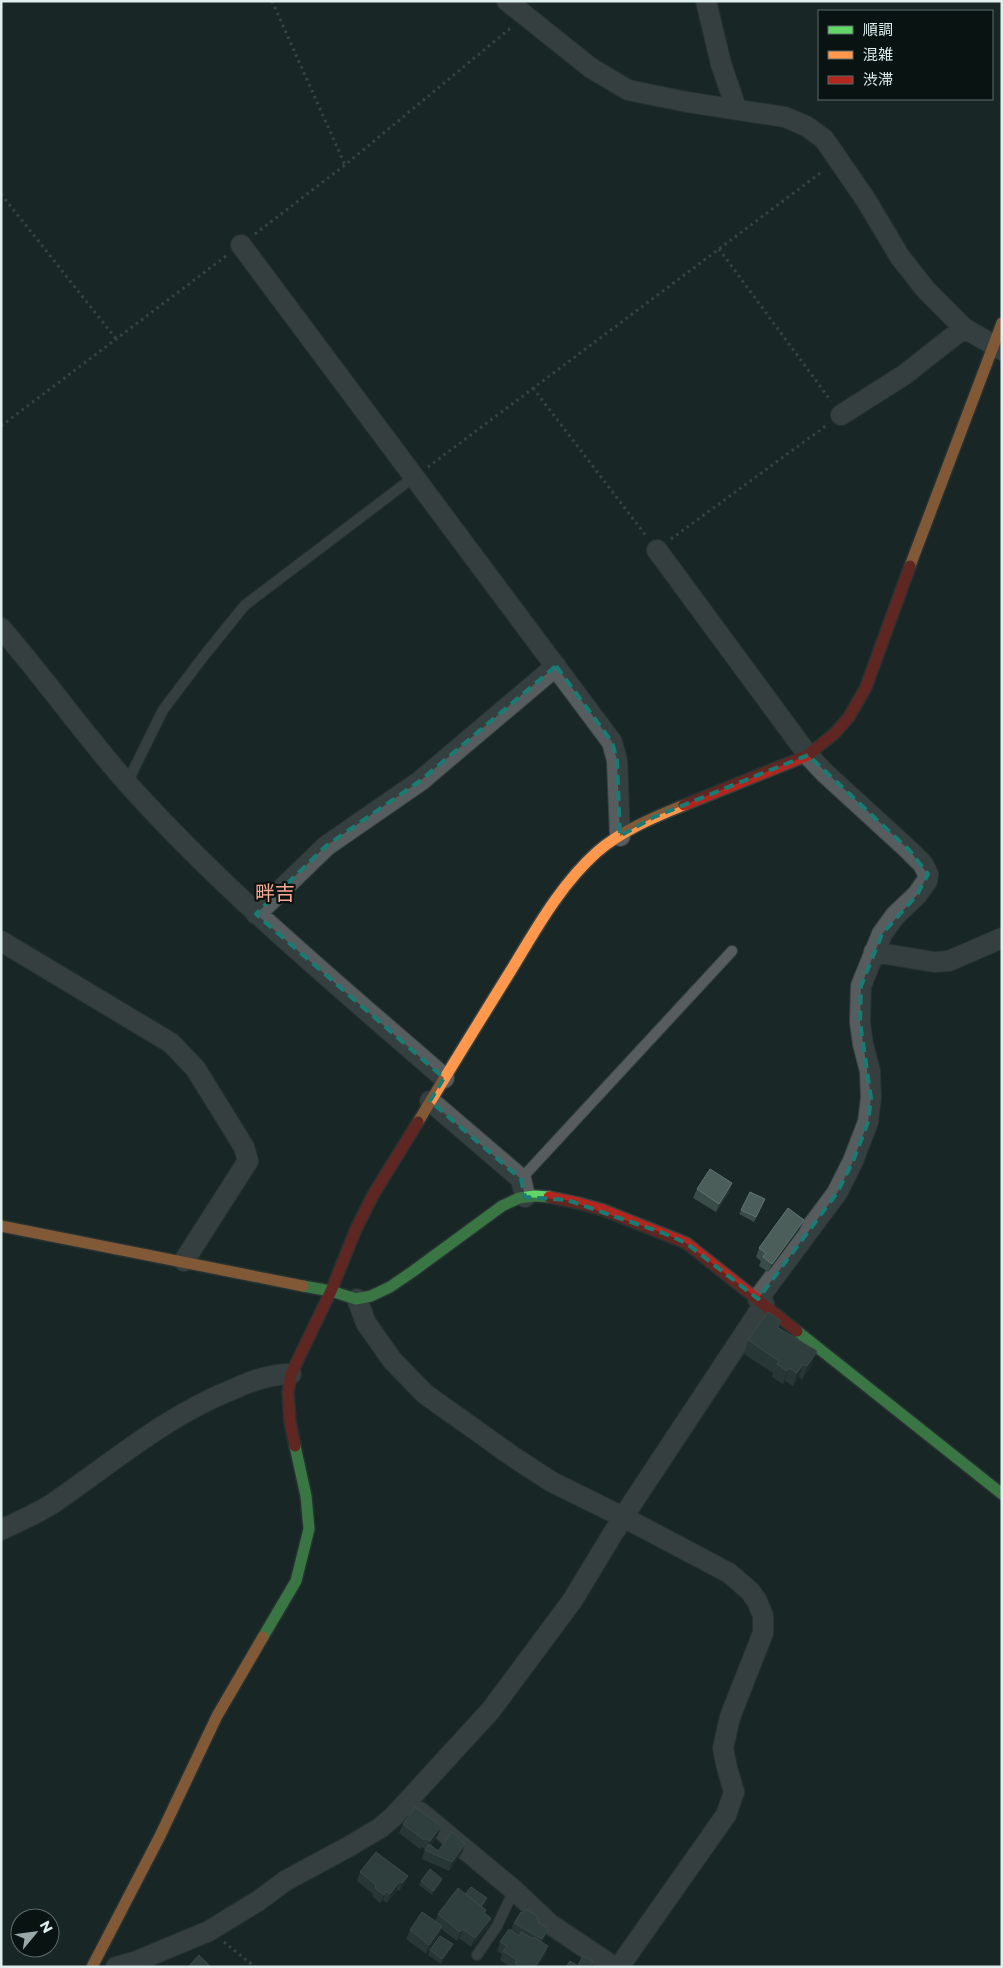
<svg xmlns="http://www.w3.org/2000/svg" width="1003" height="1968" viewBox="0 0 1003 1968" font-family="Montserrat,'Noto Sans JP',sans-serif">
	<rect width="100%" height="100%" fill="#192726"/>
	<g fill="none" stroke-linecap="round" stroke-linejoin="round">
		<g stroke="#364241" stroke-width="12">
			<path id="lane" d="M 127,783 L 163,710 L 203,657 L 245,605 L 414,477
				M 521,1179 L 732,951
				M 477,1955 L 497,1926 L 514,1890"/>
		</g>
		<g stroke="#364241" stroke-width="22">
			<path id="street" d="M 507,1 L 591,68 L 628,90 L 687,102 L 785,117 L 806,126 L 824,139 L 866,200 L 900,257 L 926,290 L 964,328 L 1002,350
				M 706,1 L 721,64 L 736,108
				M 241,245 L 612,742 L 617,760 L 620,836
				M 841,415 L 904,375 L 964,328
				M 657,550 L 808,755 L 825,773 L 909,850 L 923,864 L 928,874 L 927,881 L 917,895 L 895,916 L 882,934 L 861,986 L 860,1022 L 863,1044 L 870,1071 L 871,1098 L 868,1122 L 853,1161 L 837,1193 L 758,1299
				M 1,628 C 45,679 84,734 128,784 C 224,891 336,984 444,1078
				M 256,914 L 326,846 L 420,781 L 556,666
				M 1,941 L 171,1043 L 195,1068 L 244,1147 L 248,1161 L 184,1261
				M 874,952 L 934,962 L 949,961 L 1002,938
				M 430,1101 L 521,1179 L 525,1197
				M 357,1299 L 366,1323 L 392,1360 L 425,1394 L 515,1458 L 552,1482 L 623,1517 L 729,1573 L 750,1591 L 757,1601 L 763,1616 L 763,1633 L 730,1717 L 723,1748 L 727,1768 L 734,1792 L 726,1815 L 619,1967
				M 1,1530 C 19,1521 39,1513 55,1502 C 114,1461 169,1414 236,1388 C 254,1380 271,1374 291,1374
				M 420,1812 L 514,1890 L 550,1924 L 614,1967
				M 116,1967 L 137,1961 L 209,1931 L 258,1901 L 285,1881 L 348,1847 L 380,1828 L 393,1817 L 491,1710 L 572,1601 L 623,1517 L 764,1304"/>
		</g>
		<g stroke="#364241" stroke-width="14">
			<path id="fast" d="M 303,1286 L 331,1291 L 356,1299 L 371,1296 L 390,1287 L 412,1272 L 502,1206 L 519,1198 L 535,1196 L 549,1197
				M 797,1331 L 1002,1494
				M 263,1637 L 296,1581 L 309,1529 L 306,1496 L 295,1446"/>
		</g>
		<g stroke="#364241" stroke-width="14">
			<path id="slow" d="M 910,566 L 1002,323
				M 418,1122 C 448,1072 479,1022 510,972 C 535,931 560,885 597,852 C 621,831 654,817 684,805
				M 1,1226 L 303,1286
				M 92,1967 L 160,1836 L 217,1716 L 263,1637"/>
		</g>
		<g stroke="#364241" stroke-width="14">
			<path id="jam" d="M 684,805 L 808,755 L 835,733 L 849,717 L 866,687 L 910,566
				M 549,1197 L 578,1203 L 603,1210 L 686,1243 L 797,1331
				M 295,1446 L 290,1422 L 288,1393 L 291,1374 L 331,1291 L 356,1229 L 373,1195 L 418,1122"/>
		</g>
		<path stroke="#5d6464" stroke-width="3" stroke-dasharray="2.5 4" stroke-linecap="butt" d="M 272,1 L 345,165
			M 1,194 L 117,340
			M 255,234 L 345,165 L 513,26
			M 719,249 L 831,401
			M 533,388 L 647,537
			M 1,426 L 226,256
			M 428,467 L 823,171
			M 671,539 L 827,425
			M 224,1942 L 255,1967"/>
		<use href="#lane" stroke="#575d5e" stroke-width="10"/>
		<use href="#street" stroke="#575d5e" stroke-width="20"/>
		<use href="#fast" stroke="#63d668" stroke-width="11"/>
		<use href="#slow" stroke="#ff974d" stroke-width="11"/>
		<use href="#jam" stroke="#b3261e" stroke-width="11"/>
	</g>
	<path fill="#394c47" d="M 732,1183 L 729,1192 L 716,1212 L 693,1198 L 697,1189 Z
		M 765,1199 L 754,1222 L 739,1214 L 741,1210 Z
		M 800,1229 L 768,1272 L 759,1266 L 761,1261 L 756,1257 L 759,1248 Z
		M 781,1321 L 779,1328 L 812,1364 L 802,1380 L 799,1377 L 793,1386 L 785,1381 L 783,1384 L 772,1377 L 773,1373 L 744,1354 L 748,1340 Z
		M 403,1824 L 438,1835 L 431,1845 L 438,1851 L 465,1844 L 462,1853 L 449,1871 L 422,1859 L 425,1849 L 422,1847 L 420,1849 L 399,1833 Z
		M 376,1852 L 404,1885 L 399,1891 L 397,1890 L 387,1903 L 383,1900 L 380,1903 L 372,1896 L 373,1894 L 357,1881 L 360,1872 Z
		M 421,1881 L 441,1884 L 432,1895 L 419,1885 Z
		M 465,1894 L 485,1903 L 482,1907 L 486,1910 L 485,1913 L 491,1918 L 488,1927 L 471,1947 L 459,1938 L 457,1941 L 441,1929 L 439,1935 L 426,1954 L 406,1939 L 410,1930 L 435,1921 L 438,1914 Z
		M 523,1914 L 537,1916 L 536,1918 L 539,1920 L 538,1922 L 548,1929 L 545,1937 L 542,1942 L 545,1955 L 537,1967 L 510,1967 L 500,1960 L 502,1954 L 497,1951 L 500,1942 L 511,1930 L 514,1923 Z
		M 453,1944 L 451,1949 L 441,1964 L 428,1955 L 430,1950 Z"/>
	<path fill="#253632" d="M 732,1183 L 729,1192 L 716,1212 L 719,1204 Z
		M 804,1220 L 800,1229 L 768,1272 L 772,1264 Z
		M 817,1351 L 812,1364 L 802,1380 L 807,1366 Z
		M 803,1364 L 799,1377 L 793,1386 L 797,1373 Z
		M 789,1368 L 785,1381 L 783,1384 L 787,1371 Z
		M 441,1826 L 438,1835 L 427,1850 L 430,1841 Z
		M 465,1844 L 462,1853 L 449,1871 L 452,1862 Z
		M 408,1876 L 404,1885 L 399,1891 L 402,1883 Z
		M 442,1879 L 441,1884 L 432,1895 L 433,1891 Z
		M 400,1881 L 397,1890 L 387,1903 L 390,1894 Z
		M 386,1891 L 383,1900 L 380,1903 Z
		M 491,1918 L 488,1927 L 471,1947 L 475,1938 Z
		M 442,1926 L 439,1935 L 426,1954 L 429,1945 Z
		M 463,1929 L 459,1938 L 457,1941 L 460,1932 Z
		M 548,1929 L 545,1937 L 538,1948 L 542,1939 Z
		M 453,1944 L 451,1949 L 441,1964 L 442,1959 Z
		M 548,1946 L 545,1955 L 537,1967 L 535,1967 Z"/>
	<path fill="#4b5e59" stroke="#627470" d="M 710,1169 L 732,1183 L 719,1204 L 697,1189 Z
		M 750,1192 L 765,1199 L 756,1217 L 741,1210 Z
		M 788,1208 L 804,1220 L 772,1264 L 763,1257 L 766,1253 L 759,1248 Z
		M 768,1312 L 781,1321 L 777,1327 L 817,1351 L 807,1366 L 803,1364 L 797,1373 L 789,1368 L 787,1371 L 777,1364 L 779,1361 L 748,1340 Z
		M 415,1807 L 441,1826 L 430,1841 L 425,1838 L 424,1840 L 403,1824 Z
		M 452,1832 L 465,1844 L 452,1862 L 425,1850 L 429,1844 L 438,1851 Z
		M 376,1852 L 408,1876 L 402,1883 L 400,1881 L 390,1894 L 386,1891 L 384,1895 L 375,1888 L 376,1885 L 360,1872 Z
		M 430,1869 L 442,1879 L 433,1891 L 421,1881 Z
		M 471,1887 L 487,1898 L 481,1906 L 465,1894 Z
		M 458,1888 L 486,1910 L 484,1913 L 491,1918 L 475,1938 L 463,1929 L 460,1932 L 438,1914 Z
		M 526,1909 L 537,1916 L 536,1918 L 539,1920 L 538,1922 L 548,1929 L 542,1939 L 514,1923 L 521,1912 L 523,1914 Z
		M 422,1912 L 442,1926 L 429,1945 L 410,1930 Z
		M 509,1929 L 519,1936 L 521,1932 L 533,1939 L 534,1937 L 548,1946 L 535,1967 L 528,1967 L 526,1966 L 526,1967 L 521,1967 L 515,1963 L 517,1960 L 503,1951 L 507,1946 L 500,1942 Z
		M 440,1936 L 453,1944 L 442,1959 L 430,1950 Z
		M 199,1955 L 211,1967 L 188,1967 Z
		M 583,1956 L 593,1961 L 590,1967 L 581,1967 L 578,1965 Z
		M 570,1961 L 580,1967 L 566,1967 Z"/>
	<path d="M0 0H1003V1968H0ZM 556,666 L 612,742 L 617,760 L 620,836 L 654,817 L 808,755 L 909,850 L 928,874 L 917,895 L 882,934 L 861,986 L 860,1022 L 871,1098 L 868,1122 L 853,1161 L 837,1193 L 758,1299 L 686,1243 L 663,1233 L 567,1200 L 525,1197 L 521,1179 L 430,1101 L 444,1078 L 256,914 L 326,846 L 420,781 Z" fill="#192726" fill-opacity=".55" fill-rule="evenodd"/>
	<path fill="none" stroke="#197c74" stroke-width="4" stroke-dasharray="10 6" stroke-linejoin="round" d="M 556,666 L 612,742 L 617,760 L 620,836 L 654,817 L 808,755 L 909,850 L 928,874 L 917,895 L 882,934 L 861,986 L 860,1022 L 871,1098 L 868,1122 L 853,1161 L 837,1193 L 758,1299 L 686,1243 L 663,1233 L 567,1200 L 525,1197 L 521,1179 L 430,1101 L 444,1078 L 256,914 L 326,846 L 420,781 Z"/>
	<g text-anchor="middle" stroke-width="4.5" stroke-linejoin="round" paint-order="stroke">
		<g font-size="20" fill="#f9a993" stroke="#081312">
			<text x="275" y="900">畔吉</text>
		</g>
	</g>
	<rect width="1003" height="1968" fill="none" stroke="#dfeeee" stroke-width="5"/>
	<rect x="818" y="10" width="175" height="90" fill="#081312" stroke="#5e6b6a"/>
	<rect x="828" y="26" width="25" height="8" fill="#63d668" stroke="#5e6b6a"/>
	<text x="863" y="35" font-size="15" fill="#dfeeee">順調</text>
	<rect x="828" y="51" width="25" height="8" fill="#ff974d" stroke="#5e6b6a"/>
	<text x="863" y="60" font-size="15" fill="#dfeeee">混雑</text>
	<rect x="828" y="76" width="25" height="8" fill="#b3261e" stroke="#5e6b6a"/>
	<text x="863" y="85" font-size="15" fill="#dfeeee">渋滞</text>
	<g transform="translate(35 1933) rotate(61)"><circle r="24" fill="#081312" stroke="#5e6b6a"/>
	<path d="M0-4L9 19L0 12L-9 19Z" fill="#9aa8a8"/>
	<text y="-8" font-size="14" font-weight="bold" text-anchor="middle" fill="#dfeeee">N</text>
	</g>
</svg>
